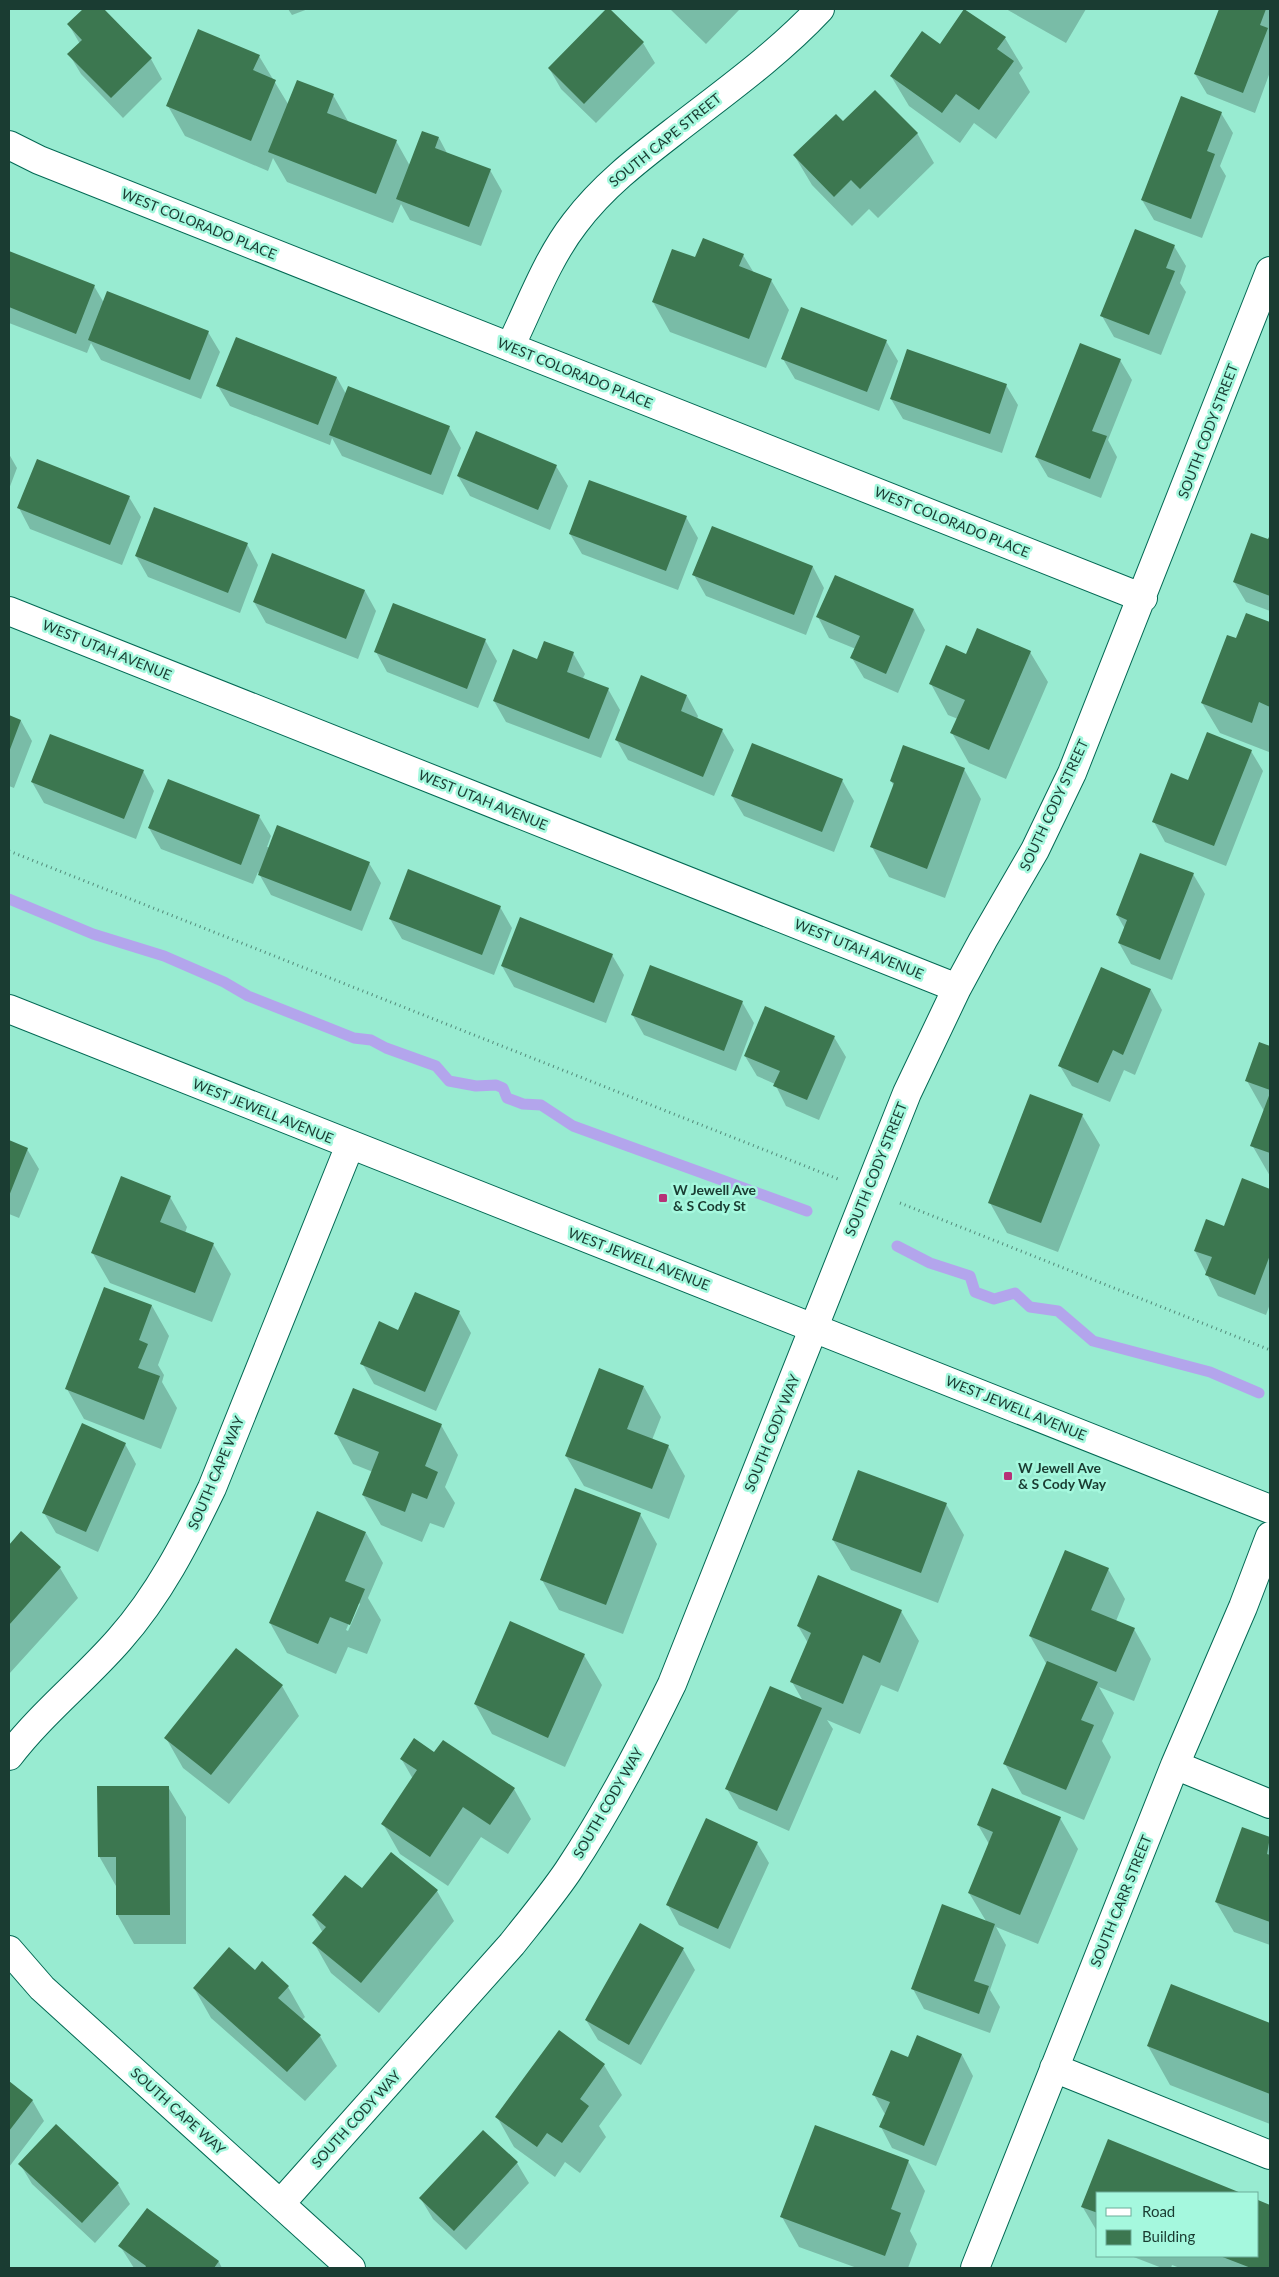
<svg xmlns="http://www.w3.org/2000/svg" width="1279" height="2277" viewBox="0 0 1279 2277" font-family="Lato,sans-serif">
	<rect width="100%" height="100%" fill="#98ebd1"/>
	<path fill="#0003" fill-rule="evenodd" d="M 85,9 L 102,9 L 151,59 L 162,79 L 123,118 L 81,74 L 69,54 L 80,44 L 69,25 Z
		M 288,9 L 308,9 L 292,15 Z
		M 608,9 L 643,43 L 655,63 L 596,123 L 561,89 L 549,68 Z
		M 670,9 L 740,9 L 706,44 Z
		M 1006,9 L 1086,9 L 1066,43 Z
		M 1220,9 L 1270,9 L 1270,72 L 1255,113 L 1207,94 L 1195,74 Z
		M 965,10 L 1005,38 L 1023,68 L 1019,73 L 1030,92 L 996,139 L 974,123 L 960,143 L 909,106 L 891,76 L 940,45 Z
		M 259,56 L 288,104 L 333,95 L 349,123 L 396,141 L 410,166 L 439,138 L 448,155 L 490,170 L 502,191 L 481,246 L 410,220 L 401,204 L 393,223 L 287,182 L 273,158 L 268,171 L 185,136 L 168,106 Z
		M 1221,113 L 1233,133 L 1220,166 L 1226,176 L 1202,238 L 1154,220 L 1142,200 Z
		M 843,123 L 917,133 L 934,163 L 878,218 L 869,209 L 852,226 L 812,185 L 794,155 Z
		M 1174,246 L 1186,266 L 1180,283 L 1186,292 L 1161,355 L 1114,337 L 1102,316 Z
		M 9,252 L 94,286 L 104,303 L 208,332 L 220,352 L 201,399 L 101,360 L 91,343 L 87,353 L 9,323 Z
		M 743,255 L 754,273 L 771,280 L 789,310 L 766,368 L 670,332 L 653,302 L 696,259 Z
		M 886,341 L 898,361 L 879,411 L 795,379 L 783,359 Z
		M 1120,360 L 1132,380 L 1108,440 L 1117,457 L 1101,498 L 1048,477 L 1036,457 Z
		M 337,378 L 346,394 L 449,427 L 461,448 L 443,495 L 342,456 L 332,438 L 330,445 L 230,406 L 218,386 Z
		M 1006,385 L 1018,405 L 1002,453 L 903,419 L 891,399 Z
		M 9,454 L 17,468 L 9,489 Z
		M 556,466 L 568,486 L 550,530 L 470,496 L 458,476 Z
		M 129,497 L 141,517 L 122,565 L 30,529 L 19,508 Z
		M 686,517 L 698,538 L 678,590 L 582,554 L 570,534 Z
		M 1270,538 L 1270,611 L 1246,602 L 1234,582 Z
		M 247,544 L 258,565 L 240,613 L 148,577 L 136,556 Z
		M 813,567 L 824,588 L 806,635 L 706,596 L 694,575 Z
		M 365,591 L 376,611 L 358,659 L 266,623 L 254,602 Z
		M 914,610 L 925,630 L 898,693 L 864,678 L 852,658 L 856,649 L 829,638 L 818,617 Z
		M 1247,614 L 1270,623 L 1269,752 L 1220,733 L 1202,703 L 1237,640 Z
		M 485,640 L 497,661 L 478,708 L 387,672 L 376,652 Z
		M 1030,652 L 1048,682 L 1006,779 L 969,763 L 952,733 L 958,719 L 948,715 L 931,684 L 967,656 Z
		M 573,653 L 585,674 L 583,678 L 608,689 L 620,710 L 601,758 L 506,722 L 494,701 L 538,661 Z
		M 687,696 L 698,716 L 697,719 L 722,730 L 734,750 L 714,796 L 628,760 L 616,739 Z
		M 9,716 L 21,721 L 32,741 L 14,788 L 9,786 Z
		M 1251,751 L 1263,771 L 1226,866 L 1165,842 L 1154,822 L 1189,781 Z
		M 964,769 L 981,799 L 945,898 L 889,877 L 872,847 L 894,786 L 891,781 Z
		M 143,771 L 154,791 L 136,839 L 44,803 L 32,782 Z
		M 842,780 L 854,801 L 834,852 L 744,816 L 732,796 Z
		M 259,816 L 271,836 L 267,847 L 369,863 L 381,883 L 362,931 L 271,895 L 258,872 L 253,884 L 161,849 L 149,828 Z
		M 1193,874 L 1205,894 L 1172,980 L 1131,964 L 1119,943 L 1125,929 L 1117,915 Z
		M 500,907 L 512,928 L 494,975 L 402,939 L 390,919 Z
		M 612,955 L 624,975 L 606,1023 L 514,987 L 502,966 Z
		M 1151,990 L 1162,1010 L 1135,1075 L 1124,1070 L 1110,1102 L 1072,1086 L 1060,1066 Z
		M 742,1002 L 754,1023 L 736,1071 L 644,1035 L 632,1014 Z
		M 834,1037 L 846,1057 L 819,1120 L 786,1106 L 775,1084 L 757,1076 L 745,1056 Z
		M 1260,1043 L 1270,1047 L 1270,1176 L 1252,1145 L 1264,1111 L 1247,1081 Z
		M 1082,1115 L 1100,1145 L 1058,1252 L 1007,1233 L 990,1203 Z
		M 9,1141 L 27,1149 L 39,1169 L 19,1218 L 9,1214 Z
		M 1243,1180 L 1270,1190 L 1270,1304 L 1266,1315 L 1218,1296 L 1195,1251 L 1225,1228 Z
		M 170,1197 L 187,1227 L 185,1233 L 213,1244 L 231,1274 L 212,1322 L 110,1283 L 92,1252 Z
		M 105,1289 L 152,1306 L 169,1336 L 158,1365 L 164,1375 L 162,1382 L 177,1408 L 161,1449 L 84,1419 L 67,1389 Z
		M 459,1312 L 471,1333 L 436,1411 L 374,1384 L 362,1363 L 399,1331 Z
		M 644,1387 L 661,1417 L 652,1440 L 668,1446 L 685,1476 L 669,1519 L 584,1486 L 566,1456 Z
		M 441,1425 L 458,1455 L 445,1487 L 455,1503 L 444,1528 L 430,1523 L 422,1542 L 381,1525 L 363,1495 L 373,1472 L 353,1464 L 336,1434 Z
		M 125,1444 L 136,1464 L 98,1552 L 56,1533 L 44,1513 Z
		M 946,1504 L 964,1535 L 938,1603 L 851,1570 L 833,1540 Z
		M 640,1514 L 657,1544 L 623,1634 L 559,1610 L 542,1580 Z
		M 21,1533 L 60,1568 L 78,1598 L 9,1674 L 9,1547 Z
		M 366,1533 L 383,1563 L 368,1598 L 381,1620 L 367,1654 L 348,1647 L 336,1674 L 287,1653 L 270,1623 ZM 358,1602 L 360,1604 L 348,1631 L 346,1630 Z
		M 1108,1569 L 1125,1599 L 1116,1621 L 1134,1629 L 1151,1659 L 1134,1701 L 1099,1687 L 1114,1713 L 1102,1741 L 1111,1757 L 1084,1820 L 1022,1794 L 1005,1764 L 1047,1665 L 1030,1636 Z
		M 901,1611 L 919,1641 L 898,1692 L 881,1685 L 860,1734 L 827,1720 L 833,1729 L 789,1831 L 739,1809 L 727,1789 L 803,1701 L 792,1682 L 808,1643 L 798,1626 Z
		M 584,1655 L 602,1685 L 565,1767 L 492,1734 L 475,1704 Z
		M 282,1686 L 299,1716 L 229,1804 L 183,1768 L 166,1738 Z
		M 435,1754 L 514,1789 L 531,1819 L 508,1854 L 481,1837 L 448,1886 L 400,1854 L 383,1824 L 413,1779 L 402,1760 Z
		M 168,1787 L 186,1817 L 186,1944 L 134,1944 L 117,1914 L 116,1886 L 99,1856 Z
		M 1060,1818 L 1078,1849 L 1038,1944 L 996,1927 L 1006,1945 L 990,1990 L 1000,2007 L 990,2033 L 924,2009 L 913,1989 L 986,1921 L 969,1893 L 989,1844 L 978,1825 Z
		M 1243,1829 L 1270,1839 L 1270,1945 L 1234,1932 L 1216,1902 Z
		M 757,1843 L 769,1863 L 730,1949 L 679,1925 L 668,1905 Z
		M 362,1890 L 437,1891 L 454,1921 L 379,2013 L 331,1973 L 314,1943 L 323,1933 L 313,1915 Z
		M 683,1949 L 695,1970 L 641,2065 L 598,2040 L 586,2020 Z
		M 255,1972 L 288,1987 L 305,2017 L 302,2020 L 320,2036 L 337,2066 L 305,2101 L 211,2018 L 194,1988 Z
		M 1171,1985 L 1270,2024 L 1270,2124 L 1170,2085 L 1148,2046 Z
		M 559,2032 L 604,2065 L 622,2095 L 599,2126 L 606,2137 L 580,2173 L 565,2162 L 555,2177 L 514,2147 L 497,2117 Z
		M 917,2037 L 962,2055 L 973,2076 L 936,2166 L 892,2148 L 881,2127 L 886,2116 L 874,2095 L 908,2059 Z
		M 9,2083 L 32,2100 L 44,2121 L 9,2167 Z
		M 56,2126 L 118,2184 L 130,2204 L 95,2243 L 32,2184 L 20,2164 Z
		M 1109,2141 L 1238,2193 L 1098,2193 L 1098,2233 L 1082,2206 Z
		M 908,2161 L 925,2191 L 910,2231 L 917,2244 L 908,2268 L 857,2268 L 799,2247 L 782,2217 Z
		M 517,2163 L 529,2183 L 466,2250 L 433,2219 L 421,2199 Z
		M 1258,2201 L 1270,2206 L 1270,2268 L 1180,2268 L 1172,2265 L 1171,2268 L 1162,2268 L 1131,2256 L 1258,2256 Z
		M 120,2246 L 219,2262 L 222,2268 L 134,2268 Z"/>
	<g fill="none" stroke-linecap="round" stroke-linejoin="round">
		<path stroke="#b3a5ec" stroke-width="11" d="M 9,899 L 93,934 L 164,956 L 224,982 L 248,996 L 354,1038 L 371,1040 L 386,1048 L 436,1066 L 449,1081 L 476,1086 L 496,1085 L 503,1088 L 507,1098 L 523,1104 L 541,1105 L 573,1126 L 807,1211
			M 897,1246 L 930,1263 L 970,1276 L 975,1292 L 994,1299 L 1015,1293 L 1030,1307 L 1058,1311 L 1093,1341 L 1210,1372 L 1259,1393"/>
	</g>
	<path fill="#3c7750" d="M 83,9 L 104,9 L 152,58 L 111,98 L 67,54 L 82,40 L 67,24 Z
		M 606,9 L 610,9 L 644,42 L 584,104 L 548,68 Z
		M 964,9 L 1006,37 L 997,49 L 1014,61 L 979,110 L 956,94 L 942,113 L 890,76 L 922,31 L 940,44 Z
		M 1219,9 L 1266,9 L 1260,25 L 1268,28 L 1243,93 L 1194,74 Z
		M 198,29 L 260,55 L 253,70 L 276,80 L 251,141 L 166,106 Z
		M 297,80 L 334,94 L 327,113 L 397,140 L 376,194 L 268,152 Z
		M 875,90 L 918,133 L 860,189 L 851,180 L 834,197 L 793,155 L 836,114 L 843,121 Z
		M 1181,96 L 1222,112 L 1207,151 L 1215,154 L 1191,219 L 1141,200 Z
		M 422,131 L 439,137 L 435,148 L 491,169 L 469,227 L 396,199 Z
		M 1135,229 L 1175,245 L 1166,268 L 1175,271 L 1149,335 L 1100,316 Z
		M 703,238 L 744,254 L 739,266 L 772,279 L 749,339 L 652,302 L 672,249 L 695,257 Z
		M 9,251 L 95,285 L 76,334 L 9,307 Z
		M 107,291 L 209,331 L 190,380 L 88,340 Z
		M 801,307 L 887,340 L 867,392 L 781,359 Z
		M 236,337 L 337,377 L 318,425 L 216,386 Z
		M 1080,343 L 1121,359 L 1092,431 L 1107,436 L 1090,479 L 1035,457 Z
		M 907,349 L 1007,384 L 990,434 L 890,399 Z
		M 348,386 L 450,426 L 431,475 L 329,435 Z
		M 476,431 L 557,465 L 538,510 L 457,476 Z
		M 37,459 L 130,496 L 110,545 L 17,508 Z
		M 589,480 L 687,516 L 666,571 L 569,534 Z
		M 154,507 L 248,543 L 228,593 L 135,556 Z
		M 712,526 L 813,566 L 794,615 L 692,575 Z
		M 1251,533 L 1268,539 L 1270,535 L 1270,596 L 1233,582 Z
		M 272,553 L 365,590 L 346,639 L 253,602 Z
		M 835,575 L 914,609 L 886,674 L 850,658 L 860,636 L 816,617 Z
		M 393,603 L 486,639 L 467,689 L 374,652 Z
		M 1246,613 L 1270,622 L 1270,707 L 1259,702 L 1252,723 L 1201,703 L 1227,635 L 1236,638 Z
		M 977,628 L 1031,651 L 989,750 L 950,733 L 965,700 L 929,684 L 946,645 L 966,654 Z
		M 544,641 L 574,652 L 567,672 L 609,688 L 589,739 L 493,701 L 513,649 L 537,659 Z
		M 641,675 L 687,695 L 681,711 L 723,729 L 703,777 L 615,740 Z
		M 9,715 L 21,720 L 9,752 Z
		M 1207,732 L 1252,750 L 1214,846 L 1152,822 L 1171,773 L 1188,780 Z
		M 50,734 L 144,770 L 124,819 L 31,782 Z
		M 752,743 L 843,779 L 822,832 L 731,796 Z
		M 903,745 L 965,768 L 927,869 L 870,847 L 894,783 L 890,781 Z
		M 168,779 L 260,815 L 241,865 L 148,828 Z
		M 277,825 L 370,862 L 351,911 L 258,875 Z
		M 1140,853 L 1194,873 L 1160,960 L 1118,943 L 1127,920 L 1116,915 Z
		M 408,869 L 501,906 L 482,955 L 389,919 Z
		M 520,917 L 613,954 L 594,1003 L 501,966 Z
		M 650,965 L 743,1001 L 724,1051 L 631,1015 Z
		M 1101,967 L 1151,989 L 1123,1055 L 1113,1050 L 1098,1083 L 1058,1066 Z
		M 765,1006 L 835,1036 L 807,1100 L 773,1086 L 780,1071 L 744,1056 Z
		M 1259,1042 L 1270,1046 L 1270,1090 L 1245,1081 Z
		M 1270,1093 L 1270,1153 L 1250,1146 Z
		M 1030,1094 L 1083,1114 L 1041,1223 L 988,1203 Z
		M 9,1140 L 28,1148 L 9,1196 Z
		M 121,1176 L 171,1196 L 160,1222 L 214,1243 L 195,1293 L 91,1253 Z
		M 1242,1178 L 1270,1189 L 1270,1255 L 1255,1295 L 1205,1275 L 1212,1257 L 1194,1251 L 1206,1219 L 1224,1226 Z
		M 104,1287 L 152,1305 L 139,1340 L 148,1344 L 138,1368 L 160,1376 L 144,1420 L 65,1389 Z
		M 415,1292 L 460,1311 L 425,1392 L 360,1364 L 379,1321 L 398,1330 Z
		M 599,1368 L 644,1386 L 627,1429 L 669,1445 L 652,1489 L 565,1456 Z
		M 353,1388 L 442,1424 L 425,1466 L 438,1472 L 427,1499 L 412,1493 L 405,1512 L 362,1495 L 379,1452 L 334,1434 Z
		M 82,1423 L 126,1443 L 86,1532 L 42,1513 Z
		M 858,1470 L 947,1503 L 921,1573 L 832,1540 Z
		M 575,1488 L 641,1513 L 606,1605 L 540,1580 Z
		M 317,1511 L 366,1532 L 345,1581 L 365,1589 L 350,1625 L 330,1617 L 318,1644 L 269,1623 Z
		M 21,1531 L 61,1567 L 9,1625 L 9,1545 Z
		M 1065,1550 L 1109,1568 L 1091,1610 L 1135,1628 L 1116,1672 L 1029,1636 Z
		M 818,1575 L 902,1610 L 880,1663 L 863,1655 L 843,1704 L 790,1682 L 811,1633 L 797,1626 Z
		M 510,1621 L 585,1654 L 548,1738 L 474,1704 Z
		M 236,1648 L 283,1685 L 211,1775 L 164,1738 Z
		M 1047,1661 L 1098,1682 L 1081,1720 L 1094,1725 L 1066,1790 L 1003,1764 Z
		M 770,1686 L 822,1708 L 777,1811 L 725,1789 Z
		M 414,1738 L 434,1752 L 443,1740 L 515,1788 L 490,1825 L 463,1807 L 430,1857 L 381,1824 L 417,1770 L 400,1759 Z
		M 97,1786 L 169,1786 L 170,1915 L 116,1915 L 116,1857 L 98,1857 Z
		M 992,1788 L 1061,1817 L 1020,1915 L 968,1893 L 993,1832 L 977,1825 Z
		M 706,1818 L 758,1842 L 718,1929 L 666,1905 Z
		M 1242,1827 L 1270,1837 L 1267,1854 L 1270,1855 L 1270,1922 L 1215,1902 Z
		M 391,1852 L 438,1890 L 361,1983 L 312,1943 L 326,1927 L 312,1915 L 345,1875 L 362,1888 Z
		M 942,1904 L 995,1924 L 974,1981 L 989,1986 L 979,2014 L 911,1989 Z
		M 640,1923 L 684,1948 L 629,2045 L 585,2020 Z
		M 229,1947 L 255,1970 L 262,1961 L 289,1986 L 278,1998 L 321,2035 L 287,2072 L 193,1988 Z
		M 1171,1984 L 1270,2023 L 1270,2094 L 1147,2046 Z
		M 559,2030 L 605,2064 L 580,2099 L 589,2106 L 562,2143 L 547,2133 L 537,2147 L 495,2117 Z
		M 917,2035 L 962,2054 L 924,2146 L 879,2127 L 890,2102 L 872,2095 L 891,2050 L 908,2057 Z
		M 9,2081 L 33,2100 L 9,2131 Z
		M 56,2124 L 119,2183 L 82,2223 L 18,2164 Z
		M 815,2125 L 909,2160 L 891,2209 L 901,2213 L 885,2256 L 780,2217 Z
		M 483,2130 L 518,2162 L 454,2231 L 419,2198 Z
		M 1108,2139 L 1241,2193 L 1098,2193 L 1098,2213 L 1081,2207 Z
		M 1258,2200 L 1270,2205 L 1270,2268 L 1251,2268 L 1220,2256 L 1258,2256 Z
		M 147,2208 L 219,2261 L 214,2268 L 145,2268 L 146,2266 L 118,2246 Z"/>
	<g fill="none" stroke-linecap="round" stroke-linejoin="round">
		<g stroke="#036954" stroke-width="30">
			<path id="street" d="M 9,145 L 39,160 L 1143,598
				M 510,347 C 530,306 547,259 575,223 C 602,187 637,160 672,133 C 722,94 776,56 820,9
				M 9,611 L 957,988
				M 9,1756 C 41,1714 84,1680 119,1640 C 159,1595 186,1542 212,1488 L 350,1145
				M 1175,1765 L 1270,1804
				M 9,1950 L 42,1988 L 351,2268
				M 1054,2068 L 1270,2155
				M 281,2203 L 512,1944 C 531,1920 551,1896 568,1871 C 608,1811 641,1748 672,1684 L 907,1093 L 957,988 L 983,940 L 1035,850 L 1072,773 L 1270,271
				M 975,2268 L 1175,1765 L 1243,1607 L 1270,1536"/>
		</g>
		<g stroke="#036954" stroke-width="30">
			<path id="secondary" d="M 9,1009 L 1270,1509"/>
		</g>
		<path stroke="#538b7a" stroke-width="3" stroke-dasharray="1 4" stroke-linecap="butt" d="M 9,851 L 838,1179
			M 900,1203 L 1270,1350"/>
		<use href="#street" stroke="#fff" stroke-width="28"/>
		<use href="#secondary" stroke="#fff" stroke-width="28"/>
	</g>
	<g fill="#b63277" stroke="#a5f8de" stroke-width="2">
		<rect x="658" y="1193" width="10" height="10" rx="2.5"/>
		<rect x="1003" y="1471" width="10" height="10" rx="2.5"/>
	</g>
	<g text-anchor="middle" stroke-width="5" stroke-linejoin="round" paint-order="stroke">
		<g font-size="14" fill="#1a3c32" stroke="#a5f8de">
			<text transform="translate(665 140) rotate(-39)" y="5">SOUTH CAPE STREET</text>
			<text transform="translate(199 224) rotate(22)" y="5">WEST COLORADO PLACE</text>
			<text transform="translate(575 373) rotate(22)" y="5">WEST COLORADO PLACE</text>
			<text transform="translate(1208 431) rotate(-69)" y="5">SOUTH CODY STREET</text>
			<text transform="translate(952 522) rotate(22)" y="5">WEST COLORADO PLACE</text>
			<text transform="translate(107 650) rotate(22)" y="5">WEST UTAH AVENUE</text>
			<text transform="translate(483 800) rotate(22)" y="5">WEST UTAH AVENUE</text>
			<text transform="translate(1054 805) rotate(-65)" y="5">SOUTH CODY STREET</text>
			<text transform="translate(859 949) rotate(22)" y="5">WEST UTAH AVENUE</text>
			<text transform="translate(263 1111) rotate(22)" y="5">WEST JEWELL AVENUE</text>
			<text transform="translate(876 1169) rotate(-68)" y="5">SOUTH CODY STREET</text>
			<text transform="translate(639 1259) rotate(21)" y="5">WEST JEWELL AVENUE</text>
			<text transform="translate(1016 1408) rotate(22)" y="5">WEST JEWELL AVENUE</text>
			<text transform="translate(772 1433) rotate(-68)" y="5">SOUTH CODY WAY</text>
			<text transform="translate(216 1473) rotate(-67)" y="5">SOUTH CAPE WAY</text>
			<text transform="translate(608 1803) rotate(-60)" y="5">SOUTH CODY WAY</text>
			<text transform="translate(1121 1901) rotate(-68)" y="5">SOUTH CARR STREET</text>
			<text transform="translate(178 2111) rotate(42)" y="5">SOUTH CAPE WAY</text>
			<text transform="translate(356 2119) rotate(-48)" y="5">SOUTH CODY WAY</text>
		</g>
		<g font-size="14" font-weight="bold" fill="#1a3c32" stroke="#a5f8de" text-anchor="start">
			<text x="673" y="1195">W Jewell Ave<tspan x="673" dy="16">&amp; S Cody St</tspan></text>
			<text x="1018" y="1473">W Jewell Ave<tspan x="1018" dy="16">&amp; S Cody Way</tspan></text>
		</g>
	</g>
	<rect width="1279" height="2277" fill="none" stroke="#1a3c32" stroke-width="20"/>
	<rect x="1096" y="2192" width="162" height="65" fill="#a5f8de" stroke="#6dad99"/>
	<rect x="1106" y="2208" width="25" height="8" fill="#ffffff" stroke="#6dad99"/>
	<text x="1142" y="2217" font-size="15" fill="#1a3c32">Road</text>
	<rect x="1106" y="2230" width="25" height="15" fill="#3c7750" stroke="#6dad99"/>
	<text x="1142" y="2242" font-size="15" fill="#1a3c32">Building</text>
</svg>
